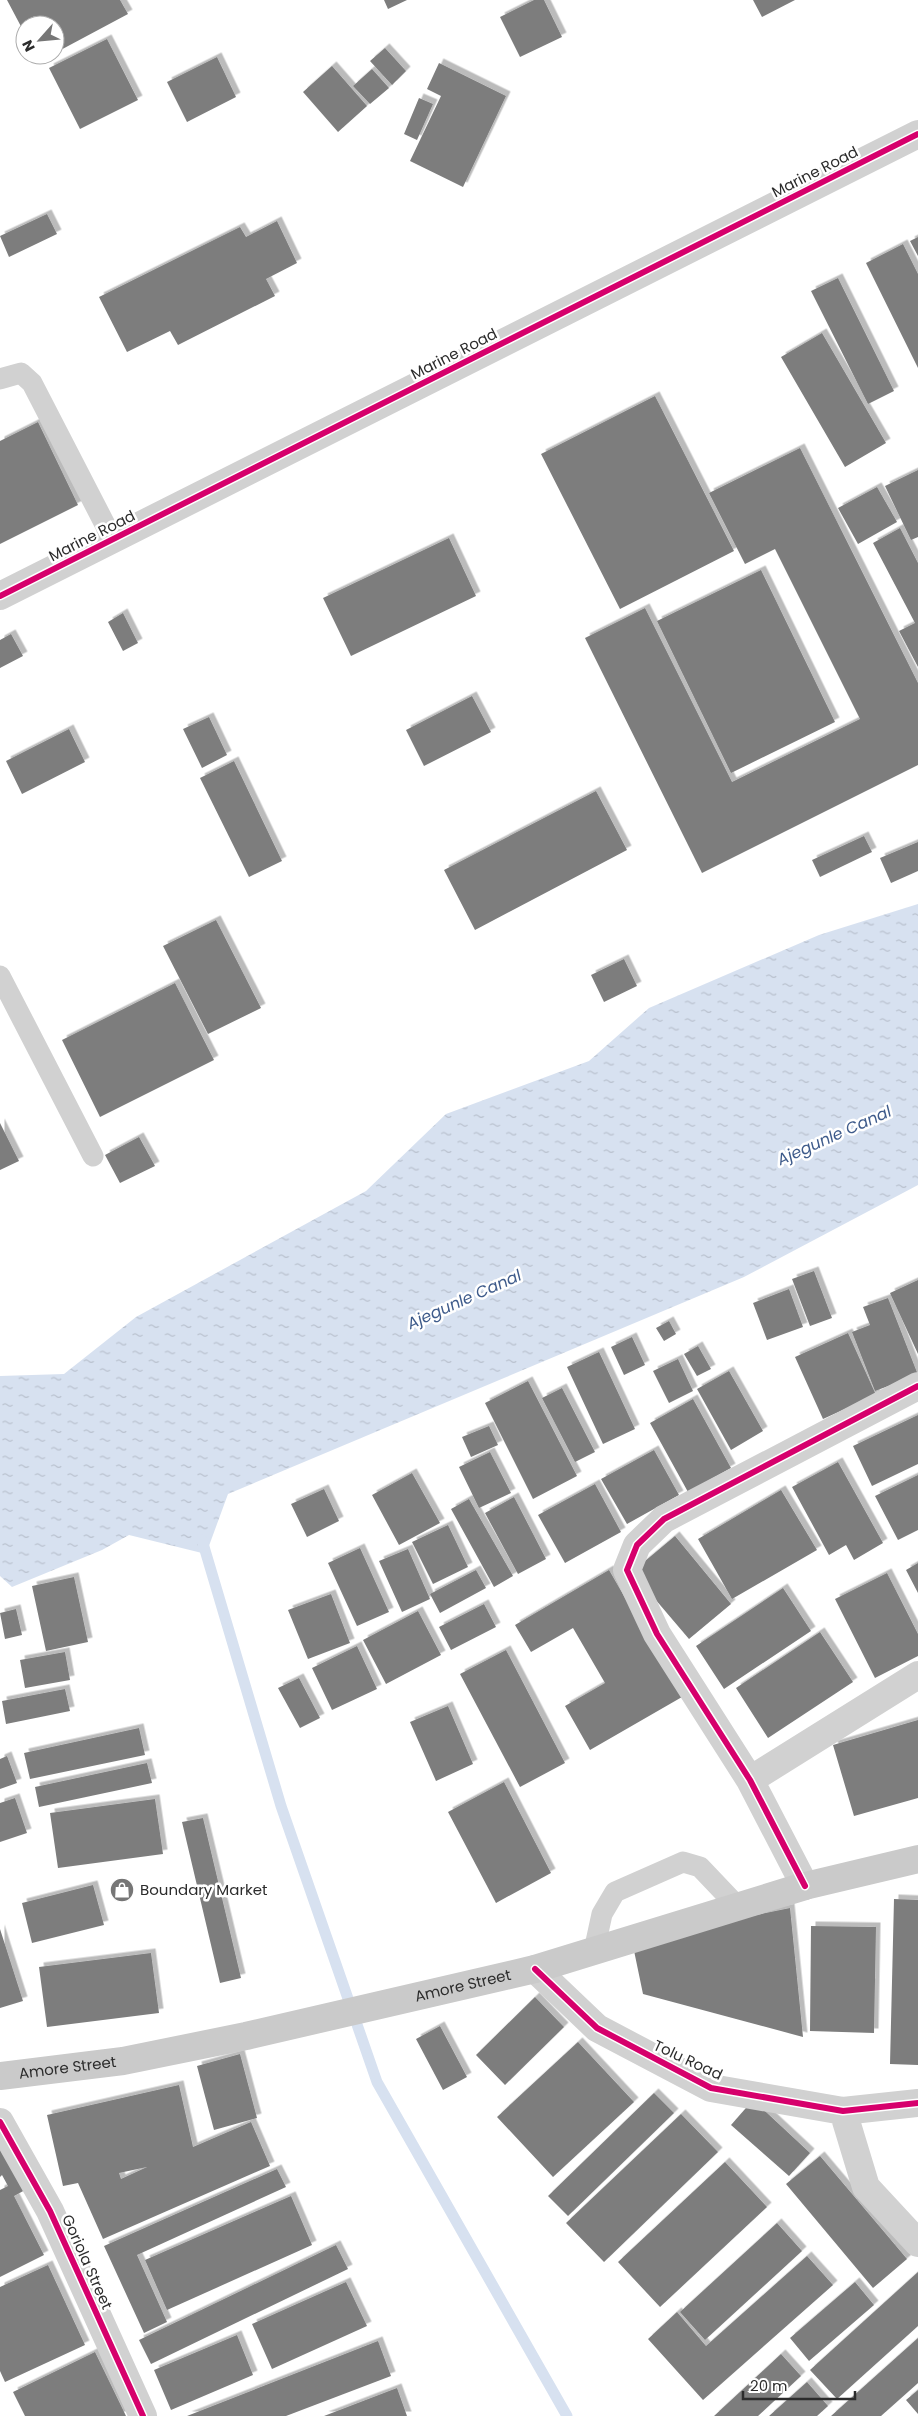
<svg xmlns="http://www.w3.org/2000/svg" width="918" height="2416" viewBox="0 0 918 2416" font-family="Poppins,sans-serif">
	<defs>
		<pattern id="water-ripples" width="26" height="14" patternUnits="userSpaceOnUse" patternTransform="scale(1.25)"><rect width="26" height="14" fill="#d7e1f0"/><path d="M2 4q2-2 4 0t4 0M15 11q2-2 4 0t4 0" fill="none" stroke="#b9c1ce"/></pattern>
		<filter id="shadow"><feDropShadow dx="4.5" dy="-4.5" stdDeviation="0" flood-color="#0004"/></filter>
	</defs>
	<rect width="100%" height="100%" fill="#fff"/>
	<path fill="url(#water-ripples)" d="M 918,904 L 918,1185 L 744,1277 L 228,1494 L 206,1554 L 129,1535 L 102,1550 L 12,1587 L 0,1576 L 0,1376 L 64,1374 L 136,1317 L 366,1191 L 446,1114 L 589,1061 L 649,1008 L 819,935 Z"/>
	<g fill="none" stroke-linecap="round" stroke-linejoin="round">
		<path stroke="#d7e1f0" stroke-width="11" d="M 202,1540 L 281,1806 L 377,2082 L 567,2416"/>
	</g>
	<path fill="#7d7d7d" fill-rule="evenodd" filter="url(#shadow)" d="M 7,0 L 120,0 L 128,14 L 55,53 L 55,25 L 25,25 L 25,34 Z
		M 384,0 L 407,0 L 388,9 Z
		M 534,0 L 544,0 L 562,37 L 520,57 L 500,17 Z
		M 753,0 L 795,0 L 762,17 Z
		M 107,39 L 138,100 L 80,129 L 49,68 Z
		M 385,48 L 406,71 L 392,85 L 370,61 Z
		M 217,57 L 236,97 L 187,122 L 167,82 Z
		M 439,63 L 506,96 L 463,187 L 410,161 L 441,96 L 427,89 Z
		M 332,66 L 367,106 L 338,132 L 303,92 Z
		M 372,69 L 389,88 L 370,104 L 353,86 Z
		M 419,98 L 433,104 L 417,140 L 404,134 Z
		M 47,214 L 57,234 L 9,257 L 0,236 Z
		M 277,221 L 297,263 L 266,279 L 275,296 L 178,345 L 170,331 L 127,352 L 99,297 L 240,227 L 246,237 Z
		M 918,237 L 918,256 L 910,241 Z
		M 903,244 L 918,274 L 918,368 L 866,263 Z
		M 838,278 L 894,391 L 868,404 L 811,291 Z
		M 822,333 L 886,443 L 845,467 L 781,357 Z
		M 655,396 L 734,551 L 620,609 L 541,454 Z
		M 38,422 L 78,505 L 0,544 L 0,441 Z
		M 800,448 L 918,683 L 918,765 L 702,873 L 585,638 L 645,608 L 732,782 L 860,719 L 775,549 L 745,564 L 709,493 Z
		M 918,470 L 918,537 L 911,540 L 885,486 Z
		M 877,487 L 897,522 L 858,544 L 838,508 Z
		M 900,528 L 918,563 L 918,667 L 899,631 L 915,623 L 873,543 Z
		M 449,538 L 476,596 L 351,656 L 323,598 Z
		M 761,570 L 835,722 L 731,773 L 657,621 Z
		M 123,613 L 138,643 L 123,651 L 108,622 Z
		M 11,634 L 23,656 L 0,668 L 0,640 Z
		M 472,696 L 491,732 L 424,766 L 406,730 Z
		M 209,717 L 227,755 L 202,768 L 183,729 Z
		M 69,729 L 85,762 L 22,794 L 6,761 Z
		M 234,761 L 282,861 L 249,877 L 200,778 Z
		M 596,791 L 627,850 L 475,930 L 444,870 Z
		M 864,836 L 872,852 L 820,877 L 812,860 Z
		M 918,842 L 918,871 L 891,883 L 880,858 Z
		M 216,920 L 261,1008 L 208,1034 L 163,946 Z
		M 624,959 L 637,986 L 604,1002 L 591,975 Z
		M 175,983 L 214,1060 L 100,1117 L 62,1040 Z
		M 0,1123 L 19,1161 L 0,1170 Z
		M 139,1137 L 155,1166 L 120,1183 L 105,1155 Z
		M 814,1271 L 832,1318 L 810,1326 L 792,1279 Z
		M 918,1280 L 918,1354 L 890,1293 Z
		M 789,1289 L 803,1327 L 767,1340 L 753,1303 Z
		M 888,1298 L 918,1375 L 875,1391 L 852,1332 L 870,1325 L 863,1307 Z
		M 669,1321 L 676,1334 L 664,1341 L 656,1328 Z
		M 848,1333 L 876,1395 L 823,1419 L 795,1357 Z
		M 632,1337 L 645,1365 L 624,1375 L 611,1347 Z
		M 698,1346 L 711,1369 L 697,1376 L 684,1354 Z
		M 599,1352 L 635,1429 L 603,1444 L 567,1367 Z
		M 678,1359 L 693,1391 L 669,1403 L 653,1371 Z
		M 729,1371 L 763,1431 L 731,1450 L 697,1389 Z
		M 528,1381 L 577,1476 L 533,1499 L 485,1403 Z
		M 562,1388 L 595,1452 L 575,1462 L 542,1398 Z
		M 693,1399 L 731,1468 L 688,1492 L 650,1423 Z
		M 918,1415 L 918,1464 L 872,1486 L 853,1446 Z
		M 489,1426 L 498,1445 L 471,1457 L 462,1437 Z
		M 654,1450 L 679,1495 L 627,1524 L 601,1479 Z
		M 490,1452 L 511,1493 L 479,1508 L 459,1467 Z
		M 838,1462 L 883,1543 L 854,1560 L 846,1545 L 829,1555 L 792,1487 Z
		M 412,1473 L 440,1523 L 399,1545 L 372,1495 Z
		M 918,1475 L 918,1530 L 898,1540 L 875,1496 Z
		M 595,1484 L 621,1532 L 565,1563 L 538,1515 Z
		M 324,1489 L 339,1521 L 307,1537 L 291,1504 Z
		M 781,1490 L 817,1550 L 732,1599 L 698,1539 Z
		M 514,1497 L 546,1559 L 518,1574 L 485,1513 Z
		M 469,1499 L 513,1576 L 494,1587 L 451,1509 Z
		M 448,1525 L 468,1567 L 433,1584 L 412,1542 Z
		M 675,1536 L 731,1604 L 689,1639 L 632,1572 Z
		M 360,1548 L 389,1612 L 357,1626 L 328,1563 Z
		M 408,1549 L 430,1599 L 402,1612 L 379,1561 Z
		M 918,1563 L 918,1593 L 906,1570 Z
		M 476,1570 L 486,1588 L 440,1613 L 430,1594 Z
		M 609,1570 L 682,1697 L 590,1750 L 565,1706 L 605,1683 L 573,1628 L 531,1652 L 515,1625 Z
		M 887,1573 L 918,1634 L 918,1656 L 875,1678 L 835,1599 Z
		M 74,1577 L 88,1642 L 46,1651 L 32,1586 Z
		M 783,1588 L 811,1631 L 724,1689 L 696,1646 Z
		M 331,1594 L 350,1643 L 308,1659 L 288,1610 Z
		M 484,1604 L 496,1627 L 451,1650 L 439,1627 Z
		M 16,1609 L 22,1635 L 5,1639 L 0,1613 Z
		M 418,1611 L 441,1655 L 386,1684 L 363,1640 Z
		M 820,1632 L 853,1682 L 768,1738 L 736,1688 Z
		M 357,1646 L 377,1689 L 332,1710 L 312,1668 Z
		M 506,1650 L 565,1763 L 520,1787 L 460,1674 Z
		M 65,1652 L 70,1680 L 25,1688 L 20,1660 Z
		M 299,1678 L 320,1718 L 300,1728 L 278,1688 Z
		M 65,1689 L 70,1711 L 6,1724 L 2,1701 Z
		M 448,1706 L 473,1764 L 436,1781 L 410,1722 Z
		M 918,1720 L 918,1798 L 854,1816 L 833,1745 Z
		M 139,1728 L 145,1755 L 30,1779 L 24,1753 Z
		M 7,1756 L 17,1783 L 0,1789 L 0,1759 Z
		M 147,1763 L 152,1783 L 39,1807 L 35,1787 Z
		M 504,1782 L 551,1873 L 496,1903 L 448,1812 Z
		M 15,1798 L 27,1833 L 0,1842 L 0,1803 Z
		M 155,1799 L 163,1854 L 58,1868 L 50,1813 Z
		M 203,1818 L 241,1978 L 220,1983 L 182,1822 Z
		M 93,1885 L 104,1925 L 32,1943 L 22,1903 Z
		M 894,1899 L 918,1900 L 918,2065 L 890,2064 Z
		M 790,1908 L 803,2037 L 643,1994 L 632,1941 Z
		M 811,1926 L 876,1927 L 874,2033 L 810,2031 Z
		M 0,1929 L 23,2001 L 0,2008 Z
		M 151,1953 L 159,2013 L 47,2027 L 39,1967 Z
		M 535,1997 L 564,2027 L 505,2085 L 476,2055 Z
		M 440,2026 L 467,2077 L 443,2090 L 416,2039 Z
		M 578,2042 L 634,2102 L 553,2177 L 497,2117 Z
		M 240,2054 L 257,2118 L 214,2130 L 197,2066 Z
		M 179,2085 L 193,2147 L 251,2122 L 270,2166 L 103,2239 L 78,2183 L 63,2186 L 47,2115 ZM 147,2167 L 121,2179 L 119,2173 Z
		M 654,2093 L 674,2113 L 568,2216 L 548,2196 Z
		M 753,2100 L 810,2153 L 789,2176 L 731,2125 Z
		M 681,2114 L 718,2152 L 604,2262 L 566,2223 Z
		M 0,2138 L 27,2189 L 14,2196 L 44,2255 L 0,2277 L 0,2190 L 8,2186 L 2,2175 L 0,2177 Z
		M 820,2156 L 907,2259 L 873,2288 L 786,2184 Z
		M 725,2162 L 767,2207 L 660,2307 L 618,2262 Z
		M 277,2169 L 286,2187 L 137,2255 L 167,2322 L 144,2333 L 104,2246 Z
		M 291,2196 L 312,2245 L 167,2310 L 145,2260 Z
		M 777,2223 L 802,2251 L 705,2340 L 680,2312 Z
		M 336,2245 L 348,2269 L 151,2364 L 139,2340 Z
		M 807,2256 L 833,2285 L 703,2400 L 648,2339 L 677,2312 L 706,2346 Z
		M 48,2265 L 85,2345 L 5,2382 L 0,2371 L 0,2287 Z
		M 918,2272 L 918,2326 L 837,2399 L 810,2370 Z
		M 346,2282 L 367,2326 L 272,2369 L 252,2324 Z
		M 855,2282 L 874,2305 L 809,2361 L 790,2338 Z
		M 237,2335 L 253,2375 L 171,2410 L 154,2370 Z
		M 918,2338 L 918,2383 L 881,2416 L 831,2416 Z
		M 378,2341 L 391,2376 L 286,2416 L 187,2416 Z
		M 95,2352 L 126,2416 L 25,2416 L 13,2392 Z
		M 781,2354 L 801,2376 L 758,2416 L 714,2416 Z
		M 807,2382 L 828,2406 L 817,2416 L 769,2416 Z
		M 397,2388 L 407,2416 L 324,2416 Z
		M 918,2390 L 918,2414 L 906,2400 Z"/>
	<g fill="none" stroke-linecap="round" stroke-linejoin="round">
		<path stroke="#d1d1d1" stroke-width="21" d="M 0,379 L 21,373 L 32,383 L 113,540
			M 0,976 L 93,1156
			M 594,1951 L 602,1914 L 615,1892 L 683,1862 L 700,1867 L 738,1907"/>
		<path stroke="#d1d1d1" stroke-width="28" d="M 0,596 L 918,134
			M 750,1780 L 918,1675
			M 805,1886 L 750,1780 L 657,1634 L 627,1570 L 637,1545 L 664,1519 L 918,1386
			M 535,1969 L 597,2028 L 711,2088 L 843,2111 L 918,2103
			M 843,2111 L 866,2187 L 918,2243
			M 0,2122 L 50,2211 L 143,2416"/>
		<path stroke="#cacaca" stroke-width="28" id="s1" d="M 0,2076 L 123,2061 L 246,2036 L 535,1969 L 805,1886 L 918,1859"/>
		<g stroke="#fff" stroke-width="9">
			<path id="cycleway" d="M 0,596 L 918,134
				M 805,1886 L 750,1780 L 657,1634 L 627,1570 L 637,1545 L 664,1519 L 918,1386
				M 535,1969 L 597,2028 L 711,2088 L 843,2111 L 918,2103
				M 0,2122 L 50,2211 L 143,2416"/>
		</g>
		<use href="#cycleway" stroke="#d6006c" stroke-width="6"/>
	</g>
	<defs>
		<g id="shop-disc" transform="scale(1.25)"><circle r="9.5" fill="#767676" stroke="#fff"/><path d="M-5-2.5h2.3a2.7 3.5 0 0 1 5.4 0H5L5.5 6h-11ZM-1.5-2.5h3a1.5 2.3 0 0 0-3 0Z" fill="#fff"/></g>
	</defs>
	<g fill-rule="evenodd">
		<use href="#shop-disc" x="122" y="1890"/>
	</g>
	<g text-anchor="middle" stroke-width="5" stroke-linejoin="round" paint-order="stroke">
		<g font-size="15" fill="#2c2c2c" stroke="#fff">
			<text transform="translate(815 172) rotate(-27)" y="5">Marine Road</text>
			<text transform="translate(454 354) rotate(-27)" y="5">Marine Road</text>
			<text transform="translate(92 536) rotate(-27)" y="5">Marine Road</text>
			<text dy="5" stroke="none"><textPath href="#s1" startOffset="472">Amore Street</textPath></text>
			<text transform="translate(688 2060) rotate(25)" y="5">Tolu Road</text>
			<text dy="5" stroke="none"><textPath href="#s1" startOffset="68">Amore Street</textPath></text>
			<text transform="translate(87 2262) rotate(66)" y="5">Goriola Street</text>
		</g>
		<g font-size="15" fill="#2c2c2c" stroke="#fff" text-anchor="start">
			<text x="140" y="1895">Boundary Market</text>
		</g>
		<g font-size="16" font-style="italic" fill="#3e5b8b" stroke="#fff">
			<text transform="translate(834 1135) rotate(-24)" y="6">Ajegunle Canal</text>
			<text transform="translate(464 1299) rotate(-24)" y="6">Ajegunle Canal</text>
		</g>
	</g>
	<g transform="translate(40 40) rotate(243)"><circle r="24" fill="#ffffff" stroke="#ababab"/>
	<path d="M0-4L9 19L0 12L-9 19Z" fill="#767676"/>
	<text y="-8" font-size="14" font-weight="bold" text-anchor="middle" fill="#2c2c2c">N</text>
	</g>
	<path d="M743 2391v8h112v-8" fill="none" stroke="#2c2c2c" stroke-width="2.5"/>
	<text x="750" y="2391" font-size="15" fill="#2c2c2c" stroke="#ffffff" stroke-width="4" paint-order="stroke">20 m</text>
</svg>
